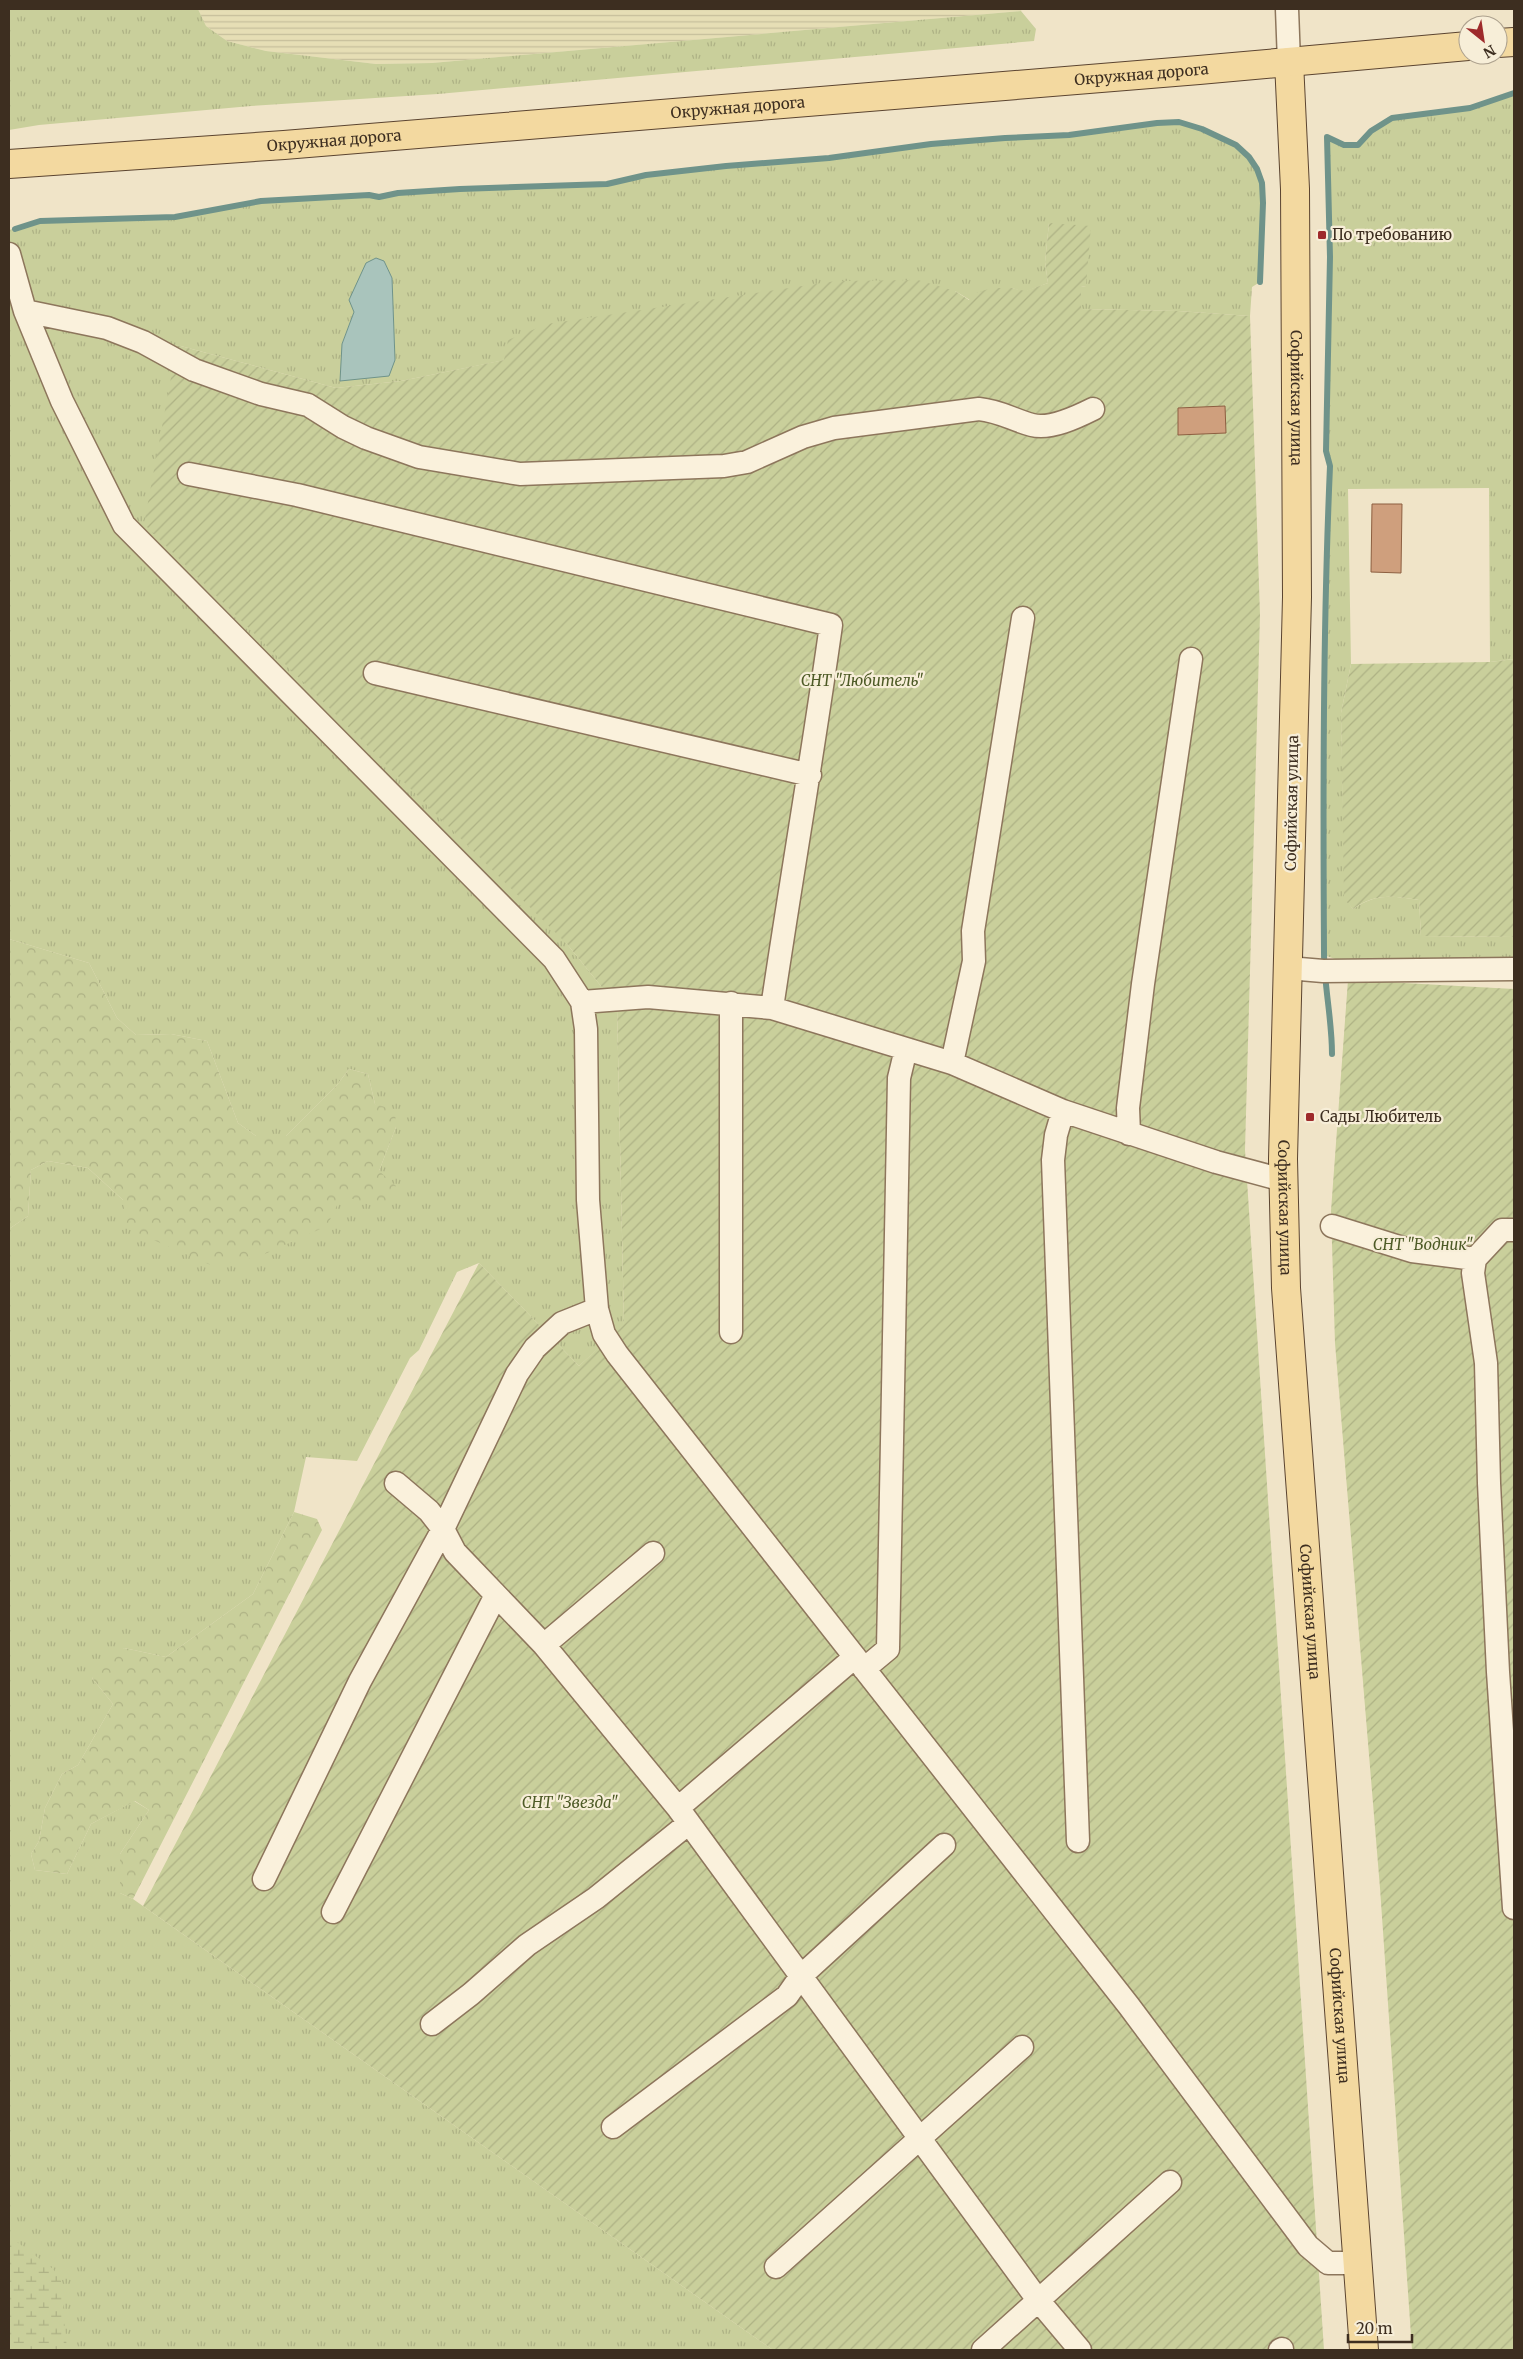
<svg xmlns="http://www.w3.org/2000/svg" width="1523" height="2359" viewBox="0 0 1523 2359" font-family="Merriweather,serif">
	<defs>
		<pattern id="farmland-rules" width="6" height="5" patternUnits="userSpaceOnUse" patternTransform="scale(1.25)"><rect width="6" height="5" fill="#e6deb5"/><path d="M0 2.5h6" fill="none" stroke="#c6bf9b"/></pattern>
		<pattern id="grass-tufts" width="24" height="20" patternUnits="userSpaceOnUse" patternTransform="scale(1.25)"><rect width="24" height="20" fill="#c9cf9b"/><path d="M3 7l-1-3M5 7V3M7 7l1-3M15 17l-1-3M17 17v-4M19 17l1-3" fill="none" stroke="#aeb285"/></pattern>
		<pattern id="forest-crowns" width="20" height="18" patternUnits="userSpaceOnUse" patternTransform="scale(1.25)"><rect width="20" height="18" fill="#c9cf9b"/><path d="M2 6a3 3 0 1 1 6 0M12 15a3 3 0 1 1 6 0" fill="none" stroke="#aeb285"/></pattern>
		<pattern id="wetland-marsh" width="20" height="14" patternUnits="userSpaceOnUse" patternTransform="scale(1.25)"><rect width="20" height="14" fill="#c9cf9b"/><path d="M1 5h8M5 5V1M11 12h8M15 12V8" fill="none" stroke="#aeb285"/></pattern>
		<pattern id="garden-furrows" width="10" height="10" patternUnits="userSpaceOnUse" patternTransform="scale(1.25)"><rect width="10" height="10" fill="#c9cf9b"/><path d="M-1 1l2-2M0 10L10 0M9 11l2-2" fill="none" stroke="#aeb285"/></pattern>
	</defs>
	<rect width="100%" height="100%" fill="#f0e4c8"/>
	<path fill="url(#farmland-rules)" d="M 198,9 L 1022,9 L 1021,11 L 432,63 L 376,64 L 266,51 L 227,41 L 206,26 Z"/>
	<path fill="url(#grass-tufts)" fill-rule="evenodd" d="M 9,9 L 198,9 L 206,26 L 227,41 L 266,51 L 376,64 L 432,63 L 1021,11 L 1036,29 L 1034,41 L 438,94 L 251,106 L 39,125 L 9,130 Z
		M 1514,93 L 1514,659 L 1490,662 L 1489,488 L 1348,489 L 1351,664 L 1341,713 L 1345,899 L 1353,909 C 1377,893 1392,896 1419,900 L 1421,936 L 1514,937 L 1514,959 L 1346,963 L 1324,955 L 1325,637 L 1330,466 L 1326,451 L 1330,257 L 1327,137 L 1344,145 L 1358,145 L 1371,131 L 1392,118 L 1470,108 Z
		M 1179,122 C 1212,131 1253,146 1262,182 C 1265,196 1263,211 1263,225 C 1262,244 1262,263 1260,282 L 1252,287 L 1250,316 L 1178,311 L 1080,309 L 1081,287 L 1086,286 L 1049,223 L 1045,262 L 1048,283 L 1024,292 L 1012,288 L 970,300 L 955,291 L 505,360 L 401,381 L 336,388 L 177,345 L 173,368 L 567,944 L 617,1006 L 624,1325 L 579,1366 L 479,1263 L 457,1272 L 419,1350 L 410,1358 L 357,1461 L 306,1457 L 294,1512 L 253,1594 L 166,1657 L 124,1648 L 92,1678 L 113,1704 L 78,1765 L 62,1774 L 45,1808 L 39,1841 L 31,1854 L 35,1870 L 67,1874 L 91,1824 L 134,1801 L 149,1810 L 120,1854 L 120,1893 L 133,1899 L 773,2350 L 9,2350 L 9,1229 L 28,1216 L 31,1170 L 48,1161 L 88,1168 L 123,1200 L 342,1194 L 379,1171 L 396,1127 L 375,1104 L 368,1074 L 349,1069 L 337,1085 L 286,1136 L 256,1136 L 238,1123 L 207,1041 L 171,1034 L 136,1035 L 117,1018 L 89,963 L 9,939 L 9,230 L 40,221 L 175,217 L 261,201 L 369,195 L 379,197 L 398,193 L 460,189 L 607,184 L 646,175 L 726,166 L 829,158 L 931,144 L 1005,138 L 1069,135 L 1157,123 ZM 384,261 L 392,278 L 395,360 L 342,344 L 354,312 Z"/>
	<path fill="url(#forest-crowns)" d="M 9,939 L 89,963 L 117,1018 L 136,1035 L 171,1034 L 207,1041 L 238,1123 L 256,1136 L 286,1136 L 337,1085 L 349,1069 L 368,1074 L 375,1104 L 395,1110 L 396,1127 L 379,1171 L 396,1186 L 384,1210 L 342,1195 L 327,1226 L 258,1257 L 213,1266 L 126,1228 L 123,1200 L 88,1168 L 48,1161 L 31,1170 L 28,1216 L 9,1229 Z
		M 294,1512 L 317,1519 L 322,1530 L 133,1899 L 120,1893 L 120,1854 L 149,1810 L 135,1801 L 91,1824 L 67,1874 L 35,1870 L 31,1854 L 39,1841 L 45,1808 L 62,1774 L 78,1765 L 113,1704 L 92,1678 L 104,1656 L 124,1648 L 166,1657 L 253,1594 Z"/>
	<path fill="url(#wetland-marsh)" d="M 9,2236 L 53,2269 L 61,2281 L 67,2350 L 9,2350 Z"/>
	<path fill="url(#garden-furrows)" d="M 1049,223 L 1091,226 L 1086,286 L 1081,287 L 1081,309 L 1178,311 L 1250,316 L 1260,615 L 1245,1150 L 1324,2350 L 773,2350 L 143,1906 L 479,1263 L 579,1366 L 624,1324 L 617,1006 L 567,944 L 144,524 L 177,345 L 336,388 L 401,381 L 504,360 L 508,340 L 547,324 L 836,281 L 918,280 L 955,291 L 969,300 L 975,293 L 992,288 L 1012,288 L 1025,291 L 1048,283 L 1045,262 Z
		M 1514,659 L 1514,937 L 1421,936 L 1419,900 C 1392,896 1376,893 1353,909 L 1344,899 L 1341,713 L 1351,664 L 1490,662 Z
		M 1348,980 L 1514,989 L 1514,2350 L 1412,2350 L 1380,1888 L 1335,1343 L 1331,1211 Z"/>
	<path fill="#a9c4bc" stroke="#6f938a" d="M 376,258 L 384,261 L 392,278 L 395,360 L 389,376 L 340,381 L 342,344 L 354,312 L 349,300 L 366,263 Z"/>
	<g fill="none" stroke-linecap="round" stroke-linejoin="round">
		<path stroke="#6f938a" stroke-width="6" d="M 15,229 L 40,221 L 175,217 L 261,201 L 369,195 L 379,197 L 398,193 L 460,189 L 607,184 L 646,175 L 726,166 L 829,158 L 931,144 L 1005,138 L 1069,135 L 1157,123 L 1179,122 L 1202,129 L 1236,145 L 1249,157 L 1257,169 L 1262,183 L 1263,203 L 1260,282
			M 1332,1054 C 1332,1019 1324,986 1324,952 C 1323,790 1323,628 1330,466 L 1326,451 L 1330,257 L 1327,137 L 1344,145 L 1358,145 L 1371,131 L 1392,118 L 1470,108 L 1514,93"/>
	</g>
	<path fill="#cf9f7d" stroke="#8d5f41" d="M 1225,406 L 1226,433 L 1178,435 L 1178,408 Z
		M 1372,504 L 1402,504 L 1401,573 L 1371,572 Z"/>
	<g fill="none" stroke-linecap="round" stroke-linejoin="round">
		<g stroke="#8d765c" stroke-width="25">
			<path id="minor" d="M 1287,9 L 1289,62
				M 9,254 L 25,311 L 62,401 L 124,525 L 554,959 L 582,1002 L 586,1029 L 588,1200 L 597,1309 L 604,1334 L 617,1354 L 1129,2006 L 1308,2246 L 1328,2263 L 1358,2263
				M 25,311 L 107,328 L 143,342 L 194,370 L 261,394 L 308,405 L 343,427 L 366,438 L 419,457 L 520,474 L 724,466 L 747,462 L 803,437 L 834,428 L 979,409 C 1000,411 1013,420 1032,425 C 1050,430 1077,417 1093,409
				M 189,474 L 297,495 L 831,625 C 813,753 791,880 772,1008
				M 375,673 L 810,775
				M 1288,968 L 1323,971 L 1514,969
				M 582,1002 L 648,997 L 772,1008 L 952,1063 L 1063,1111 L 1216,1162 L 1283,1180
				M 952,1063 L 974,961 L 973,931 L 1023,618
				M 1063,1111 L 1056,1135 L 1053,1160 L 1078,1841
				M 1129,1134 L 1128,1108 L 1143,984 L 1191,659
				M 1332,1226 L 1412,1251 L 1475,1259 L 1502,1230 L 1514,1230
				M 1475,1259 L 1473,1273 L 1486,1363 L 1489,1483 L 1498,1672 L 1514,1908
				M 731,1332 L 731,1003
				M 396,1483 L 429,1511 L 443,1529 L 455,1552 L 544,1645 L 678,1808 L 1038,2300 L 1080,2350
				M 544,1645 L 653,1553
				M 864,1669 L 888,1649 L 899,1078 L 906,1049
				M 678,1808 L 855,1657
				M 264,1879 L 360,1681 L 443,1529 L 517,1374 L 535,1348 L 562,1323 L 597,1309
				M 333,1912 L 496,1595
				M 432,2024 L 471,1994 L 527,1945 L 596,1898 L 689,1823
				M 613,2127 L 787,1996 L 801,1976 L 944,1845
				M 776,2267 L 1022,2047
				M 983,2350 L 1170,2182
				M 1280,2350 L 1282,2349"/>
		</g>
		<g stroke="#5b4430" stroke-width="30">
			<g id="major">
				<path d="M 1498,43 L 1514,42"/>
				<path id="s1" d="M 1289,62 L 1295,189 L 1297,597 L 1283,1159 L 1286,1288 L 1364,2350"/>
				<path id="s2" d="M 9,164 L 284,145 L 1199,70 L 1468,46"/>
			</g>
		</g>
		<use href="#minor" stroke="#faf1dc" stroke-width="22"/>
		<use href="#major" stroke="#f3d9a0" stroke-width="28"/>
	</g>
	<g fill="#9e2a2b" stroke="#f7eed8" stroke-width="2">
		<rect x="1317" y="230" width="10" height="10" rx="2.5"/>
		<rect x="1305" y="1112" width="10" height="10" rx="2.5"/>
	</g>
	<g text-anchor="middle" stroke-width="4.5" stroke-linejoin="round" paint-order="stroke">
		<g font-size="15" fill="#3d2e20" stroke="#f7eed8">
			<text dy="5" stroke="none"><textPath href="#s2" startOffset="1136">Окружная дорога</textPath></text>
			<text dy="5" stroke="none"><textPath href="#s2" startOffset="731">Окружная дорога</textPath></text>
			<text dy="5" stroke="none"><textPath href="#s2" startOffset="326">Окружная дорога</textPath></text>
			<text dy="5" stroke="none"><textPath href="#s1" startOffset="336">Софийская улица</textPath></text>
			<text transform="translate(1292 803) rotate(-89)" y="5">Софийская улица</text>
			<text dy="5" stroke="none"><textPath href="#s1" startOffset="1146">Софийская улица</textPath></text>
			<text dy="5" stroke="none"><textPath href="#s1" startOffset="1551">Софийская улица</textPath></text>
			<text dy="5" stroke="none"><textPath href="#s1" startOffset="1956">Софийская улица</textPath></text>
		</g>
		<g font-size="15" fill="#3d2e20" stroke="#f7eed8" text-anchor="start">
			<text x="1332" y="240">По требованию</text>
			<text x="1320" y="1122">Сады Любитель</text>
		</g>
		<g font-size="15" font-style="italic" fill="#4d5a26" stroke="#f7eed8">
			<text x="862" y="686">СНТ "Любитель"</text>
			<text x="1423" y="1250">СНТ "Водник"</text>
			<text x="570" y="1808">СНТ "Звезда"</text>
		</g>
	</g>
	<rect width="1523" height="2359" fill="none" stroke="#3d2e20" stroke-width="20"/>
	<g transform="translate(1483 40) rotate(150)"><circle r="24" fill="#f7eed8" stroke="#ada18e"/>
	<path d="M0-4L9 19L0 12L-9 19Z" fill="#9e2a2b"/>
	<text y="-8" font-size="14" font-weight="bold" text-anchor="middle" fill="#3d2e20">N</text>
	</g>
	<path d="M1348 2334v8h64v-8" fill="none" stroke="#3d2e20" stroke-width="2.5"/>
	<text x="1356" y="2334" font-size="15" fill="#3d2e20" stroke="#f7eed8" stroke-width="4" paint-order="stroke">20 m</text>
</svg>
